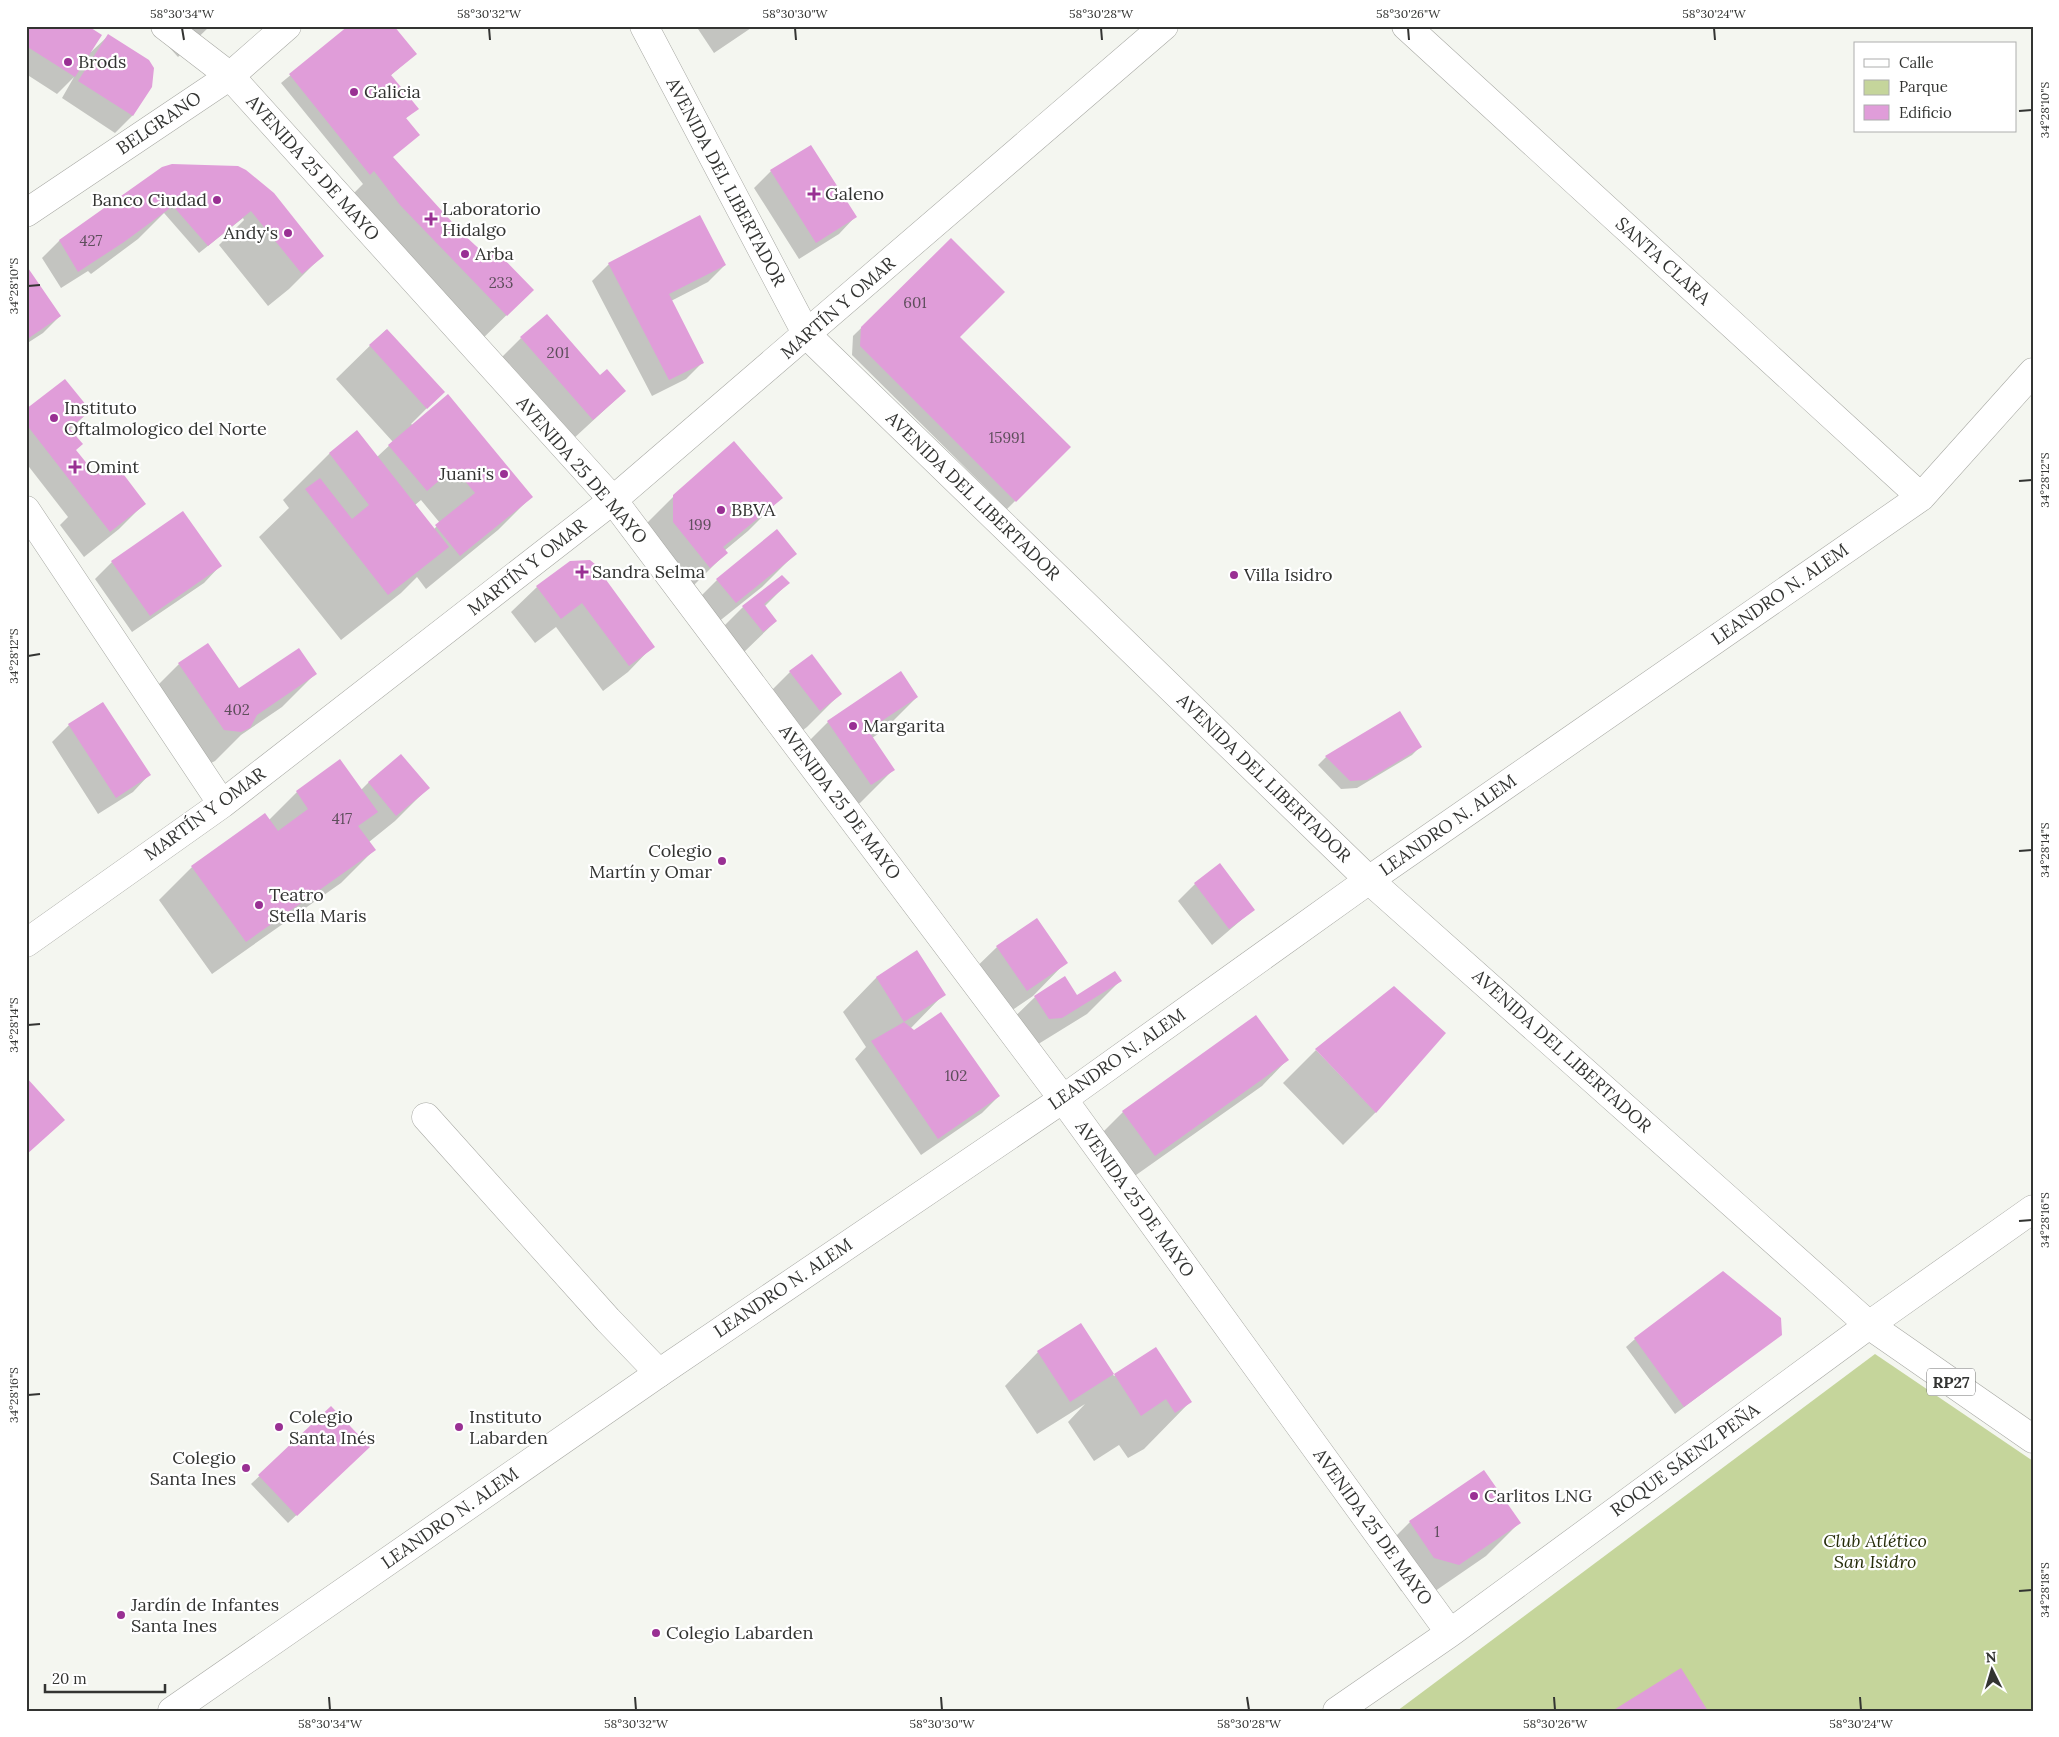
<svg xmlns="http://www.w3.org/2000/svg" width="2059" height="1737" viewBox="0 0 2059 1737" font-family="Lora,serif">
	<rect width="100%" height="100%" fill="#f4f6f0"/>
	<path fill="#c5d59b" d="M 1875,1354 L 2033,1461 L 2033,1711 L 1397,1711 Z"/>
	<path fill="#0003" fill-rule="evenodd" d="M 26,26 L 91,52 L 108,36 L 151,86 L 132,116 L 115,133 L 62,98 L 74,77 L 57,94 L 26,74 Z
		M 150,26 L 210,26 L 178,57 Z
		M 350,26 L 415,54 L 390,76 L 417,109 L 405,119 L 392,158 L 461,234 L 489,259 L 532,290 L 473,348 L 342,205 L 363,184 L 281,83 Z
		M 696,26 L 754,26 L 714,53 Z
		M 238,168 L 322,256 L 289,289 L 268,306 L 219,245 L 244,220 L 243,218 L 199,253 L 164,213 L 138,239 L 91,274 L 88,271 L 61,288 L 42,258 L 59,241 L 102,212 Z
		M 771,171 L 855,217 L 839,234 L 799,259 L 754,188 Z
		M 951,240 L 958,337 L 1069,447 L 1007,509 L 852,355 L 853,336 Z
		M 609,264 L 725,265 L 708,282 L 671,301 L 703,362 L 686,379 L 652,396 L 592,281 Z
		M 26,267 L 60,316 L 43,333 L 26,344 Z
		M 386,330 L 443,392 L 411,424 L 531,497 L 498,530 L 426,589 L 417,577 L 401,593 L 341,640 L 259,537 L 289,508 L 283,500 L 329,454 L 357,432 L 377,457 L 393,442 L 336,379 ZM 421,500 L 440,523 L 434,529 L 415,505 Z
		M 521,338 L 625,391 L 559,452 L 488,371 Z
		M 26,410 L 89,411 L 70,430 L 75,450 L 93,473 L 113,475 L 144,504 L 119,529 L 84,557 L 60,525 L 68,517 L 26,463 Z
		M 674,496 L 781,498 L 748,531 L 724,551 L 726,553 L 693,586 L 640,530 Z
		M 795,554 L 762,587 L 702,635 L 684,613 L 717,580 Z
		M 112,562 L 220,566 L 204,583 L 132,632 L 95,579 Z
		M 602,578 L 653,646 L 628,672 L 603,691 L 556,627 L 535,643 L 511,612 L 537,587 Z
		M 788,583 L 764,607 L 776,621 L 742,654 L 710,640 L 743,607 Z
		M 179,664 L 239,689 L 315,674 L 282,707 L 241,735 L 215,761 L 207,765 L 146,697 Z
		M 790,672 L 840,694 L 807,727 L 786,743 L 757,705 Z
		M 917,697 L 884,730 L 872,738 L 893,770 L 860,803 L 838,818 L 795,755 L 828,722 Z
		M 102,703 L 149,775 L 133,792 L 98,814 L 52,742 L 69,725 Z
		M 1400,713 L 1420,747 L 1412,755 L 1357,788 L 1341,789 L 1318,765 L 1326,757 Z
		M 340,761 L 361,790 L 369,782 L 428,788 L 395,821 L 369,842 L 374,850 L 341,883 L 212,974 L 159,900 L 192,867 L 269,820 L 297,792 Z
		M 1219,865 L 1253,910 L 1212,945 L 1178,901 L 1195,884 Z
		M 997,947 L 1066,962 L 1033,996 L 993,1023 L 963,980 Z
		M 917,952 L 944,994 L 910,1029 L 999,1096 L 982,1113 L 921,1155 L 855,1059 L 866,1047 L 843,1012 L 876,978 Z
		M 1064,978 L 1076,997 L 1120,981 L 1087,1014 L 1027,1051 L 1001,1030 L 1035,997 Z
		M 1316,1050 L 1376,1112 L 1343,1145 L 1283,1083 Z
		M 1287,1060 L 1262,1086 L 1129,1180 L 1098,1137 L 1123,1112 Z
		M 1081,1325 L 1114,1376 L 1156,1349 L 1190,1402 L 1144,1449 L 1128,1458 L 1119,1445 L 1094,1461 L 1068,1422 L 1085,1404 L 1037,1434 L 1005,1386 L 1038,1352 Z
		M 1781,1334 L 1675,1414 L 1626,1347 L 1635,1339 Z
		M 331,1408 L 360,1455 L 288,1523 L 251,1484 Z
		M 1410,1522 L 1519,1523 L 1486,1556 L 1425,1598 L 1401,1591 L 1377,1555 Z"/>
	<path fill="#e09dd9" d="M 26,26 L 88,26 L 102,35 L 75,77 L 26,46 Z
		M 348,26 L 394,26 L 417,54 L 391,75 L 419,109 L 406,118 L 420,135 L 393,157 L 462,233 L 488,257 L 481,265 L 496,251 L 534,290 L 507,316 L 400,205 L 374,171 L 370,175 L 289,74 Z
		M 108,34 L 149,60 L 154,68 L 152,87 L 133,116 L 78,81 Z
		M 811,145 L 857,217 L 816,243 L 770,170 Z
		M 172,164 L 238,166 L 246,170 L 274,193 L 324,256 L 302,274 L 251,211 L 208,246 L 173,206 L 124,242 L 78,272 L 59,240 L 162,167 Z
		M 700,215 L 726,265 L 669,294 L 704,363 L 669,380 L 608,263 Z
		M 951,238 L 1005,292 L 960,337 L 1071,447 L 1016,502 L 860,346 L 861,327 Z
		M 26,265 L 61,316 L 26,340 Z
		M 547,314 L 600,375 L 607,369 L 626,391 L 593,420 L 520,337 Z
		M 387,329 L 445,392 L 427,409 L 369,345 Z
		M 65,379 L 91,411 L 69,428 L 83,444 L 76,450 L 93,471 L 104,462 L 114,475 L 121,471 L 146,504 L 110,532 L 26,424 L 26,409 Z
		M 448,394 L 533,497 L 460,556 L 435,525 L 475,493 L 454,468 L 427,491 L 388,445 Z
		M 357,430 L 449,547 L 388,595 L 305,489 L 320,478 L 352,519 L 369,505 L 329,453 Z
		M 734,441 L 783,498 L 723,547 L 728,553 L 710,568 L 673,522 L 673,495 Z
		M 183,511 L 222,566 L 150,616 L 111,561 Z
		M 777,529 L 797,554 L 736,603 L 716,579 Z
		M 590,560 L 601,569 L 604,577 L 655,647 L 629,666 L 582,603 L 561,619 L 536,586 L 570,561 Z
		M 782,575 L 790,583 L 764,604 L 777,621 L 763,632 L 742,606 Z
		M 208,643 L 239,688 L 299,648 L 317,674 L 257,715 L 250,728 L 241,732 L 224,730 L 178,663 Z
		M 812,654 L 842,694 L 820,711 L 789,671 Z
		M 901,671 L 918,697 L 868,730 L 895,770 L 871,785 L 827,721 Z
		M 103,702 L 151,775 L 116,798 L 68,724 Z
		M 1400,711 L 1422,747 L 1367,780 L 1350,781 L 1325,756 Z
		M 401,754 L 430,788 L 396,816 L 368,782 Z
		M 340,759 L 378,812 L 358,826 L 376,850 L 246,942 L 191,866 L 265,813 L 278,831 L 308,809 L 296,791 Z
		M 1220,863 L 1255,910 L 1229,929 L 1194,883 Z
		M 1037,918 L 1068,963 L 1027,991 L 996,946 Z
		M 917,950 L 946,995 L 904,1022 L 876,977 Z
		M 1115,971 L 1122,981 L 1062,1018 L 1049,1019 L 1034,996 L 1065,976 L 1077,995 Z
		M 1394,986 L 1446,1033 L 1376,1113 L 1315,1049 Z
		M 941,1012 L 1000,1096 L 938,1139 L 871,1041 L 904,1022 L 914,1030 Z
		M 1256,1015 L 1289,1060 L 1155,1156 L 1122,1111 Z
		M 26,1077 L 65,1120 L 26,1155 Z
		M 1723,1271 L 1781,1318 L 1782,1335 L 1684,1407 L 1634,1338 Z
		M 1081,1323 L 1114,1374 L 1070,1402 L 1037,1351 Z
		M 1156,1347 L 1192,1402 L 1175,1413 L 1166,1399 L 1141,1416 L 1114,1374 Z
		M 331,1406 L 370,1447 L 297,1516 L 258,1475 Z
		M 1484,1470 L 1521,1523 L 1459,1565 L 1434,1558 L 1409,1521 Z
		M 1681,1668 L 1708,1711 L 1612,1711 Z"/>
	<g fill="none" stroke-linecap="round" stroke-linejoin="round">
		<g stroke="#a7a8a3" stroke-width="29">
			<path id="minor" d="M 1406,26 L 1921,497
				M 26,213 L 230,76 L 287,26
				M 26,510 L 222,804
				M 1369,880 L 1921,497 L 2033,372
				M 26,943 L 222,804 L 613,500 L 1164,26
				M 426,1117 L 608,1320 L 659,1373
				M 1869,1325 L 2033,1209"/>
		</g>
		<g stroke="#a7a8a3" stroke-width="29">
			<path id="major" d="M 165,26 L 230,76 L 613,500 L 1063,1099 L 1450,1633
				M 644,26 L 807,335 L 1369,880 L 1869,1325 L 2033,1439
				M 172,1711 L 659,1373 L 1063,1099 L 1369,880
				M 1337,1711 L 1450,1633 L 1869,1325"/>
		</g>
		<use href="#minor" stroke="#fff" stroke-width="28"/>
		<use href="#major" stroke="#fff" stroke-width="28"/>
	</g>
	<path fill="none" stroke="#333432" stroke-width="2" d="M 182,28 L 184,40M 489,28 L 490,40M 795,28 L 796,40M 1101,28 L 1102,40M 1408,28 L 1409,40M 1714,28 L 1715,40M 2019,111 L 2032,110M 28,286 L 40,285M 2019,481 L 2032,480M 28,656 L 40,654M 2019,851 L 2032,850M 28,1025 L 40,1024M 2019,1221 L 2032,1220M 28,1395 L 40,1394M 2019,1591 L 2032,1590M 329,1697 L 330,1710M 635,1697 L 636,1710M 941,1697 L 942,1710M 1247,1697 L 1249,1710M 1554,1697 L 1555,1710M 1860,1697 L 1861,1710"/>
	<g fill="#993093" stroke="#fff" stroke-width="2">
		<circle cx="68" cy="62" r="5"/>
		<circle cx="354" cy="92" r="5"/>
		<path d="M811.5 186.5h5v5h5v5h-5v5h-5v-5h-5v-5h5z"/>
		<circle cx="217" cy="200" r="5"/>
		<path d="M428.5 211.5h5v5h5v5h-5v5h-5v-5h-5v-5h5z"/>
		<circle cx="288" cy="233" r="5"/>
		<circle cx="465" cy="254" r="5"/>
		<circle cx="54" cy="418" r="5"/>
		<path d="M72.5 459.5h5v5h5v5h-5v5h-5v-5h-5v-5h5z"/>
		<circle cx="504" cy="474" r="5"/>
		<circle cx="721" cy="510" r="5"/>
		<path d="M579.5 564.5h5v5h5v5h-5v5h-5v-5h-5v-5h5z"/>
		<circle cx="1234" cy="575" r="5"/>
		<circle cx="853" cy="726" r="5"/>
		<circle cx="722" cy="861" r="5"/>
		<circle cx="259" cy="905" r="5"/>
		<circle cx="279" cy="1427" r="5"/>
		<circle cx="459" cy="1427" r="5"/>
		<circle cx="246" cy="1468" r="5"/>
		<circle cx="1474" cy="1496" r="5"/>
		<circle cx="121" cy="1615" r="5"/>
		<circle cx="656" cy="1633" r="5"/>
	</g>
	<g text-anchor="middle" stroke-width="4.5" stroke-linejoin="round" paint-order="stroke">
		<g font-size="15" fill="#5e4e5c">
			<text x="91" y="246">427</text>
			<text x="501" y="288">233</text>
			<text x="915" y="308">601</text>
			<text x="558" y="358">201</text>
			<text x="1007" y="443">15991</text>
			<text x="700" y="530">199</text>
			<text x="237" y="715">402</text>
			<text x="342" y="824">417</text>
			<text x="956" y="1081">102</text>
			<text x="1437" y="1537">1</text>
		</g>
		<rect fill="#fff" stroke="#707170" stroke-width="1" x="1927" y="1368.5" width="48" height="27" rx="4"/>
		<g font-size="16" font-weight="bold" fill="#333432">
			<text x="1951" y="1388">RP27</text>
		</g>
		<g font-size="18" fill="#333432" stroke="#fff" text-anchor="start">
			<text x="78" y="68">Brods</text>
			<text x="364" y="98">Galicia</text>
			<text x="825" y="200">Galeno</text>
			<text x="207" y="206" text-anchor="end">Banco Ciudad</text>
			<text x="442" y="215">Laboratorio<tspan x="442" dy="21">Hidalgo</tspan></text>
			<text x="278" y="239" text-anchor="end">Andy's</text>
			<text x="475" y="260">Arba</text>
			<text x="64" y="414">Instituto<tspan x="64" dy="21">Oftalmologico del Norte</tspan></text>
			<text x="86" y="473">Omint</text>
			<text x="494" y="480" text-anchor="end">Juani's</text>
			<text x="731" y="516">BBVA</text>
			<text x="592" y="578">Sandra Selma</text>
			<text x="1244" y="581">Villa Isidro</text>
			<text x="863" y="732">Margarita</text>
			<text x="712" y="857" text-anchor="end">Colegio<tspan x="712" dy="21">Martín y Omar</tspan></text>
			<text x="269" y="901">Teatro<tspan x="269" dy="21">Stella Maris</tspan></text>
			<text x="289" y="1423">Colegio<tspan x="289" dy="21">Santa Inés</tspan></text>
			<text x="469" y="1423">Instituto<tspan x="469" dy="21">Labarden</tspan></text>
			<text x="236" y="1464" text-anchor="end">Colegio<tspan x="236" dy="21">Santa Ines</tspan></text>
			<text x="1484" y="1502">Carlitos LNG</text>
			<text x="131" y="1611">Jardín de Infantes<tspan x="131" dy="21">Santa Ines</tspan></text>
			<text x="666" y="1639">Colegio Labarden</text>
		</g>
		<g font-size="18" fill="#333432" stroke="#fff">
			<text transform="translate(159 123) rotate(-34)" y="6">BELGRANO</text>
			<text transform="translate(313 168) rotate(48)" y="6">AVENIDA 25 DE MAYO</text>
			<text transform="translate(726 182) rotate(62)" y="6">AVENIDA DEL LIBERTADOR</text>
			<text transform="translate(1663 261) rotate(42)" y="6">SANTA CLARA</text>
			<text transform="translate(838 308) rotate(-41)" y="6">MARTÍN Y OMAR</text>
			<text transform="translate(582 470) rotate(49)" y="6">AVENIDA 25 DE MAYO</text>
			<text transform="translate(973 496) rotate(44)" y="6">AVENIDA DEL LIBERTADOR</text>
			<text transform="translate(527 567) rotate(-38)" y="6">MARTÍN Y OMAR</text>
			<text transform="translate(1780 594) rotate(-35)" y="6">LEANDRO N. ALEM</text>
			<text transform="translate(1264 778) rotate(44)" y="6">AVENIDA DEL LIBERTADOR</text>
			<text transform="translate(840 802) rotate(53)" y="6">AVENIDA 25 DE MAYO</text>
			<text transform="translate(205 814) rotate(-36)" y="6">MARTÍN Y OMAR</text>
			<text transform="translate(1448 825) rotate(-35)" y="6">LEANDRO N. ALEM</text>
			<text transform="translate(1562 1051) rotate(42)" y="6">AVENIDA DEL LIBERTADOR</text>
			<text transform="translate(1117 1059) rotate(-35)" y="6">LEANDRO N. ALEM</text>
			<text transform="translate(1135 1199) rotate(54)" y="6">AVENIDA 25 DE MAYO</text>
			<text transform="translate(783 1288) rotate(-34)" y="6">LEANDRO N. ALEM</text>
			<text transform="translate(1685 1460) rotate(-36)" y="6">ROQUE SÁENZ PEÑA</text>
			<text transform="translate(450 1518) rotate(-35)" y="6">LEANDRO N. ALEM</text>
			<text transform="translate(1373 1527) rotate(54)" y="6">AVENIDA 25 DE MAYO</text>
		</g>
		<g font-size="18" font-style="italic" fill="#262d09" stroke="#fff">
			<text x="1875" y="1547">Club Atlético<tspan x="1875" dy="21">San Isidro</tspan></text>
		</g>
	</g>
	<rect width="2059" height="1737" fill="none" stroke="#ffffff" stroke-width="55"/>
	<rect x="1854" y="42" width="162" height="90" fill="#ffffff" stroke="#adaead"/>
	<rect x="1864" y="59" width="25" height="8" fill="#ffffff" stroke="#adaead"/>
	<text x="1899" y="68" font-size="15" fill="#333432">Calle</text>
	<rect x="1864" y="80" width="25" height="15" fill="#c5d59b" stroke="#adaead"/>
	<text x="1899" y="92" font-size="15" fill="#333432">Parque</text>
	<rect x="1864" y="105" width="25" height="15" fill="#e09dd9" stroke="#adaead"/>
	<text x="1899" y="118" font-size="15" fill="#333432">Edificio</text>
	<g transform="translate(1992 1670) rotate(355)" stroke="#ffffff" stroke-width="4" paint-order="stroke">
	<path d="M0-4L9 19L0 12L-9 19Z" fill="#333432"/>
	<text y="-8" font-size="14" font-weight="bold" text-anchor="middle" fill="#333432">N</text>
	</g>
	<path d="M45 1684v8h120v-8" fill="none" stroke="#333432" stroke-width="2.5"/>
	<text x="52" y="1684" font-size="15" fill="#333432" stroke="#ffffff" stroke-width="4" paint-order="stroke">20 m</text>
	<rect x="28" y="28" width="2004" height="1682" fill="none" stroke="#333432" stroke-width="2"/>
	<g font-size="12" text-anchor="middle" fill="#333432">
		<text x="182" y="18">58°30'34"W</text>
		<text x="489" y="18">58°30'32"W</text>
		<text x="795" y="18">58°30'30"W</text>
		<text x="1101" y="18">58°30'28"W</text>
		<text x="1408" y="18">58°30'26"W</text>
		<text x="1714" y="18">58°30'24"W</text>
		<text transform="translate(2045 110) rotate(-90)" y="4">34°28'10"S</text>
		<text transform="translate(14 286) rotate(-90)" y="4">34°28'10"S</text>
		<text transform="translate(2045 480) rotate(-90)" y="4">34°28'12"S</text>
		<text transform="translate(14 656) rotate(-90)" y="4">34°28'12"S</text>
		<text transform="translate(2045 850) rotate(-90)" y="4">34°28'14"S</text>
		<text transform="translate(14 1025) rotate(-90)" y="4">34°28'14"S</text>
		<text transform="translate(2045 1220) rotate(-90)" y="4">34°28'16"S</text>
		<text transform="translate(14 1395) rotate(-90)" y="4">34°28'16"S</text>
		<text transform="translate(2045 1590) rotate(-90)" y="4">34°28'18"S</text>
		<text x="330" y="1728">58°30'34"W</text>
		<text x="636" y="1728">58°30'32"W</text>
		<text x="942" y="1728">58°30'30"W</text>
		<text x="1249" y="1728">58°30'28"W</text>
		<text x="1555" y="1728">58°30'26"W</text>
		<text x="1861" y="1728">58°30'24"W</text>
	</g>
</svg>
